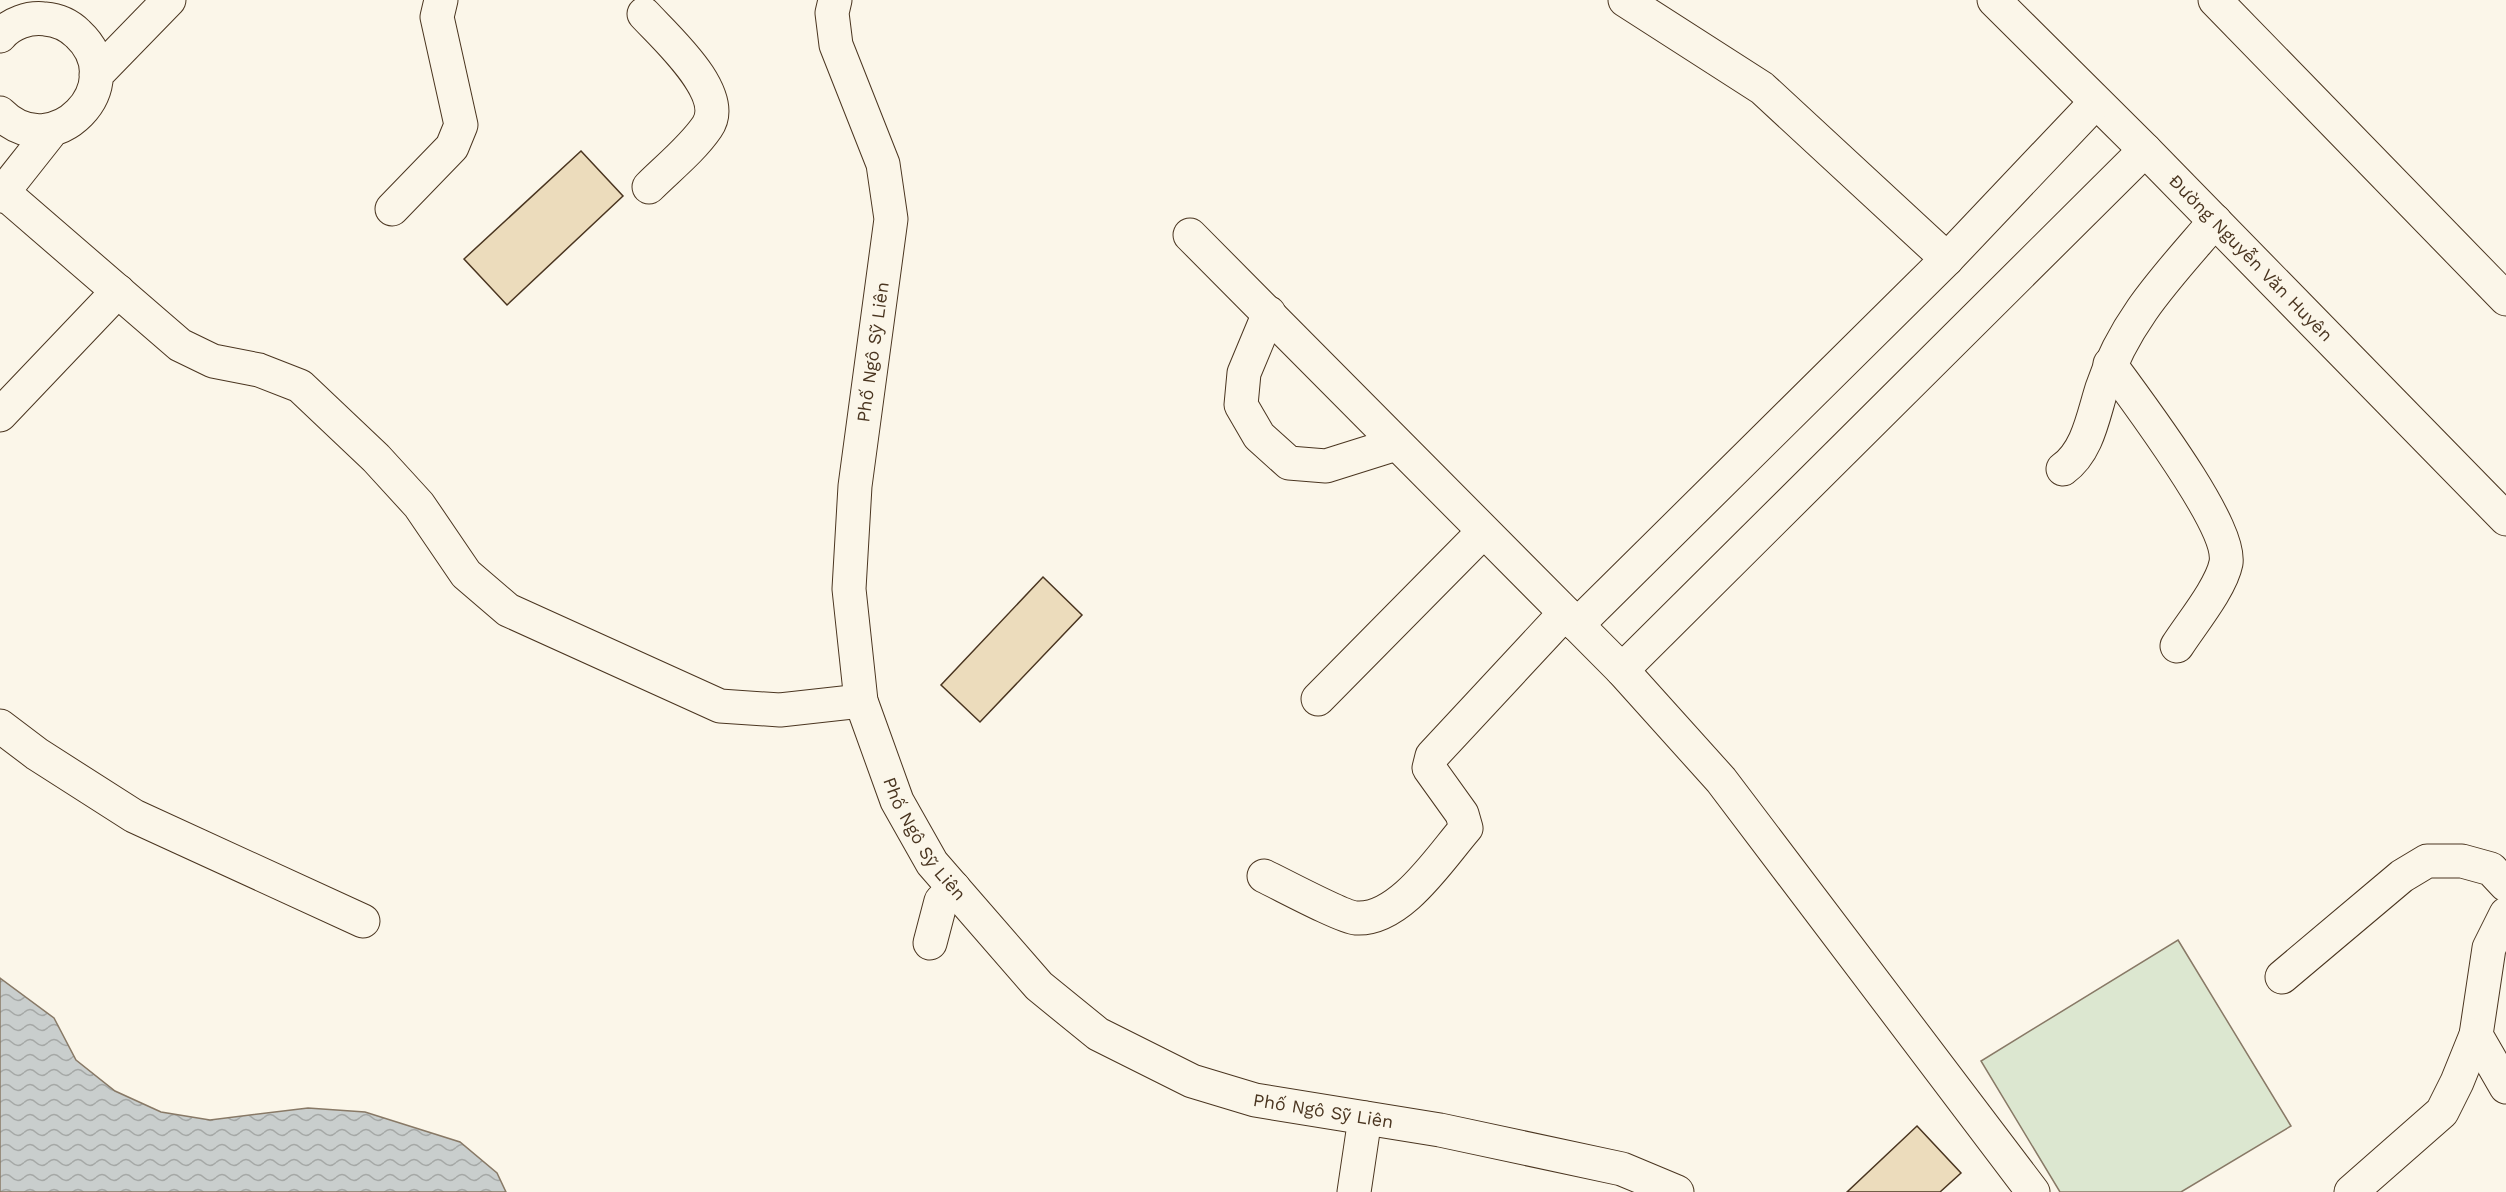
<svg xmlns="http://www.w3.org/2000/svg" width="2506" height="1192" viewBox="0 0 2506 1192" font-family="'Work Sans',sans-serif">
	<defs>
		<pattern id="water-waves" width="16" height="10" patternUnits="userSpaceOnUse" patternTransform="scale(1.5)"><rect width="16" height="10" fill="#c9cecd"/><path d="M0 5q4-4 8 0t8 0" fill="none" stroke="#a5a8a6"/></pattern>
	</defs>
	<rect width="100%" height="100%" fill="#fbf6e9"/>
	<path fill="#dce7d0" stroke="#887966" stroke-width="1.5" d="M 2178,940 L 2291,1126 L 2181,1192 L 2060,1192 L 1981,1061 Z"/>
	<path fill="url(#water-waves)" stroke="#887966" stroke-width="1.5" d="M 0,978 L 54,1018 L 76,1060 L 115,1091 L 161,1112 L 210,1120 L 308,1108 L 365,1112 L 460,1142 L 497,1173 L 506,1192 L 0,1192 Z"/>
	<path fill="#ecdcbc" stroke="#4a3520" stroke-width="1.5" d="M 581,151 L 623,196 L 507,305 L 464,259 Z
		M 1043,577 L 1082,615 L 980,722 L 941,685 Z
		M 1917,1126 L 1961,1173 L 1940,1192 L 1847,1192 Z"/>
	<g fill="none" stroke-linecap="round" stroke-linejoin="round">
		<g stroke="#4a3520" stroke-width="35">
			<g id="minor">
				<path id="s1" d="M 835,0 L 832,13 L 836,45 L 883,164 L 891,219 L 855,486 L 849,589 L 861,701 L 897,801 L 932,863 L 1039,986 L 1098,1034 L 1192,1081 L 1255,1100 L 1440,1130 L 1622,1169 L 1677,1192"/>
				<path d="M 1625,0 L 1762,88 L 1947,259"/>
				<path id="s2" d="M 1994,0 L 2145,150 L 2506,519"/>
				<path d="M 2215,0 L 2506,299"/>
				<path d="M 644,14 C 665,37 730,94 707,127 C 692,149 668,168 649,187"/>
				<path d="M 3,192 L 180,345 L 213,361 L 259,370 L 300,386 L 376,458 L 419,505 L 466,574 L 508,610 L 720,706 L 780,710 L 861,701"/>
				<path d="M 392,209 L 452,147 L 461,125 L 437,17 L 441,0"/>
				<path d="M 1190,235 L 1622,670 L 1721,780 L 2033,1192"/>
				<path d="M 1269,313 L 1244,373 L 1241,405 L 1259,436 L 1289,463 L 1326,466 L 1396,444"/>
				<path d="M 2110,364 C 2135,399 2232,525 2226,563 C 2221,588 2191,624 2177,646"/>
				<path d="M 0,415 L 118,291"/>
				<path d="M 2063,469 C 2088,451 2093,416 2102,388 C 2125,319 2169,275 2215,221"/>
				<path d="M 1577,625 L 1947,259 L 2095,103"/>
				<path d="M 1622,670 L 2145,150"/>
				<path d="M 1318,699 L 1483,532"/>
				<path d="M 0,726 L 37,754 L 134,816 L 363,921"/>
				<path d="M 1264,876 C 1281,884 1342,917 1356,918 C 1400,921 1440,858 1466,828 L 1462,814 L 1429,768 L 1432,756 L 1565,613"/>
				<path d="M 2506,914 L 2489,948 L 2476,1035 L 2506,1087"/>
				<path d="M 930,943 L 941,901 L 954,888"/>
				<path d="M 2282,977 L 2402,876 L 2427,861 L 2462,861 L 2491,869 L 2506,885"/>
				<path d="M 1354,1192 L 1365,1118"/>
				<path d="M 2351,1192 L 2442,1112 L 2457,1082 L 2476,1035"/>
			</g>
		</g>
		<g stroke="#4a3520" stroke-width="35">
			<path id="major" d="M 0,36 C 11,23 29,17 45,19 C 58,20 69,25 78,34 C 133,85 53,167 0,113
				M 96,75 L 169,0
				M 0,196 L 53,129"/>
		</g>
		<use href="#minor" stroke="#fbf6e9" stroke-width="33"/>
		<use href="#major" stroke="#fbf6e9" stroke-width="33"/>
	</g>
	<g text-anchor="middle" stroke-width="4.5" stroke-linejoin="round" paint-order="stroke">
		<g font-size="18" fill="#4a3520" stroke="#fbf6e9">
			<text dy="6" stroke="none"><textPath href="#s2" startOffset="364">Đường Nguyễn Văn Huyên</textPath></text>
			<text transform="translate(873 352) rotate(-82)" y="6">Phố Ngô Sỹ Liên</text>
			<text dy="6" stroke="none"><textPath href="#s1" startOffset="867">Phố Ngô Sỹ Liên</textPath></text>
			<text dy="6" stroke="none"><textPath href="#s1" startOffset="1371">Phố Ngô Sỹ Liên</textPath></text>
		</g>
	</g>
</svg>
